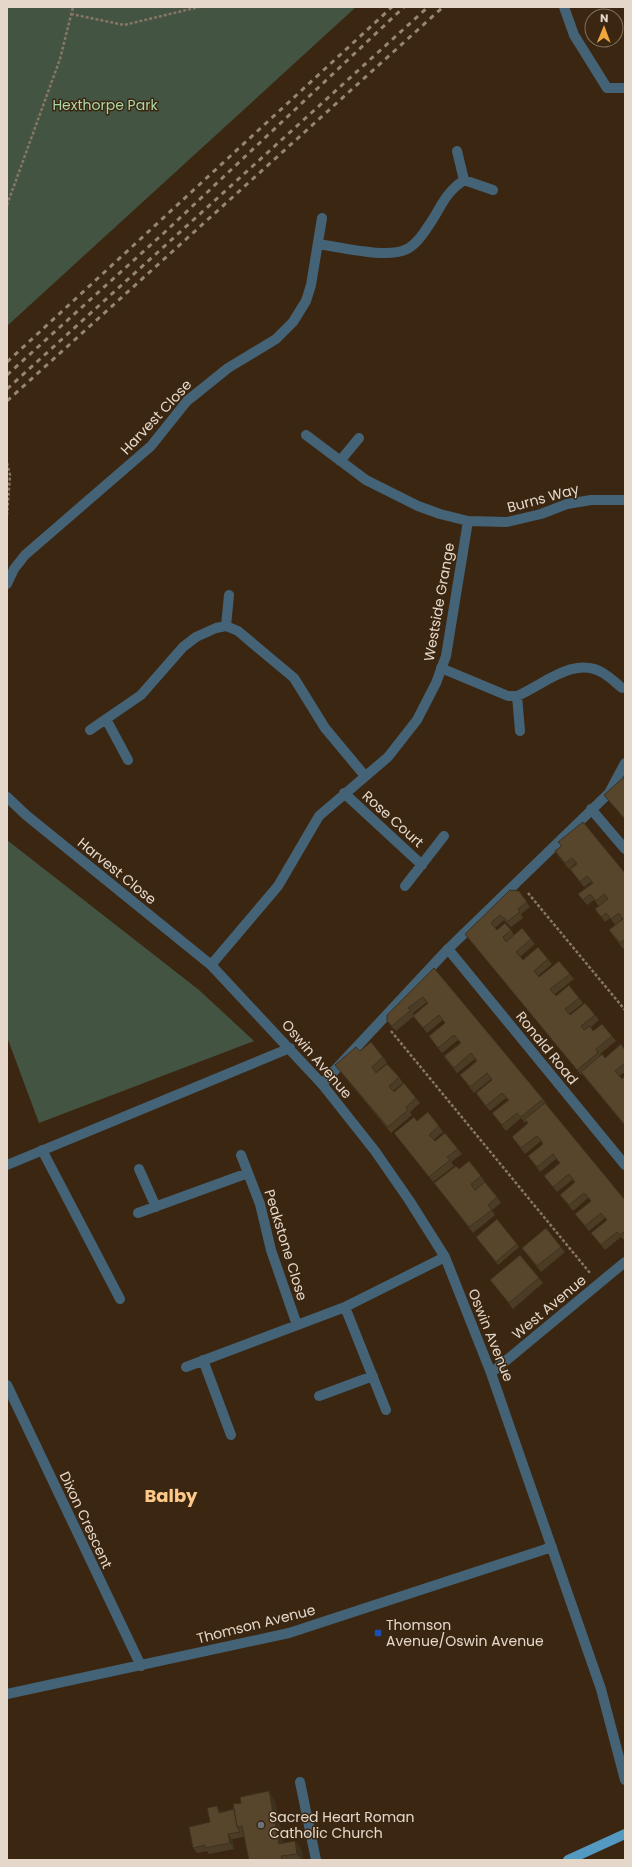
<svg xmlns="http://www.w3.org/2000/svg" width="632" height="1867" viewBox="0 0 632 1867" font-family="Poppins,sans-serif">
	<rect width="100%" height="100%" fill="#3b2711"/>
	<path fill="#435442" d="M 7,7 L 356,7 L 7,326 Z
		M 7,840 L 199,990 L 254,1041 L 39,1123 L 7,1037 Z"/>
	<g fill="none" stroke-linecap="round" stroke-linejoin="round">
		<path stroke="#877664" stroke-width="2.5" stroke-dasharray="3 2" stroke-linecap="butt" d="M 71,14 L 124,25 L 199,7
			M 7,205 L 60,59 L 73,7
			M 7,463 L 10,475 L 7,515
			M 528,893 L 625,1010
			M 391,1031 L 590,1273"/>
		<path stroke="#446377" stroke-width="10" d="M 564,7 L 574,35 L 607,88 L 625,88
			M 322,1084 L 448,949 L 609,793 L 625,763
			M 42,1150 L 120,1299
			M 7,1165 L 290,1048
			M 300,1782 L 316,1860"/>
		<path stroke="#446377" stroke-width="10" d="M 457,151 L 464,180 L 493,190
			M 318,244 C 340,247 390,260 409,248 C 417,243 424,233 429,225 C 442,206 444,194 464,180
			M 306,435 L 366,480 L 418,506 L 440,514 L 468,521 L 507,522 L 541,514 L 567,504 L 591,500 L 625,500
			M 340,461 L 359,438
			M 7,584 L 14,569 L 25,555 L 151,446 L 187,401 L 228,368 L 276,339 L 293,322 L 306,301 L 311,285 L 322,218
			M 226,626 L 229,595
			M 441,668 L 508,696 L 517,696 C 543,685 575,655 603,673 C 610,677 616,683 622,688
			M 517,696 L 520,731
			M 106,719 L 128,760
			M 90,730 L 141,695 L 183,647 L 196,637 L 216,628 L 226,626 L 238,631 L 294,678 L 325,728 L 365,776
			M 344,793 L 422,865
			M 7,797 L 26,815 L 211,965 L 322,1084 L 375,1151 L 409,1200 L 445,1257 L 491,1373 L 601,1689 L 625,1780
			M 591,809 L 625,849
			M 405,886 L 444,836
			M 448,949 L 625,1165
			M 211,965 L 278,886 L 319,816 L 388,757 L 417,720 L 436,683 L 446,656 L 468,521
			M 241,1155 L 260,1204 L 271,1250 L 297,1325
			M 139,1169 L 156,1207
			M 138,1213 L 248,1173
			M 345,1307 L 386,1410
			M 203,1360 L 231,1435
			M 186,1367 L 345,1307 L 445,1257
			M 491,1373 L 625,1262
			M 7,1385 L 141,1666
			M 319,1396 L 373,1376
			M 7,1694 L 289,1633 L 552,1547"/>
		<path stroke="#5499c2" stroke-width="10" d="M 568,1860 L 625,1834"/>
		<path stroke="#958574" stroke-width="3" stroke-dasharray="5 5" stroke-linecap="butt" d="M 7,362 L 392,7
			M 7,375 L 166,231 L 404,7
			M 7,389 L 428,7
			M 7,401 L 443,7"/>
	</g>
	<path fill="#4b3c26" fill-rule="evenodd" d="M 625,776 L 625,820 L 608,800 L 604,795 Z
		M 558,842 L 625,873 L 625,947 L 623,949 L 609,930 L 623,919 L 622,919 L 615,925 L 610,918 L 605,922 L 595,909 L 599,906 L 594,900 L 587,905 L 578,894 L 592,883 L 591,882 L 584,887 L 570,869 L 576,864 L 576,863 L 569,869 L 559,857 L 555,851 L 561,846 Z
		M 519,891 L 530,907 L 521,914 L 523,918 L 511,927 L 504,920 L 495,928 L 497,930 L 511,930 L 514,935 L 531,939 L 535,944 L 520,957 L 523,960 L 548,959 L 552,964 L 538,976 L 539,977 L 570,974 L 574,979 L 555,994 L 556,996 L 579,998 L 583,1003 L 569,1014 L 570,1015 L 595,1015 L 599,1020 L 591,1027 L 593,1031 L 612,1036 L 616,1041 L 600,1054 L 600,1055 L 605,1058 L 625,1050 L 625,1072 L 619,1076 L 622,1079 L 625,1076 L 625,1126 L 582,1074 L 581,1075 L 469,939 L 465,934 Z
		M 434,968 L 543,1099 L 547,1104 L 546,1104 L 625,1200 L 625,1239 L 624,1240 L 621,1237 L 605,1250 L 591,1233 L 607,1220 L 605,1218 L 589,1231 L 575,1214 L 591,1201 L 588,1198 L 573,1211 L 560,1195 L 575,1183 L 572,1180 L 557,1192 L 544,1176 L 560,1163 L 556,1159 L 540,1172 L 528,1156 L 543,1144 L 541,1141 L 525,1154 L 512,1137 L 528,1124 L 526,1121 L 525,1123 L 521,1118 L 506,1131 L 492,1113 L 508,1100 L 506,1098 L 490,1111 L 480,1099 L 476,1093 L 492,1080 L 491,1079 L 474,1093 L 464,1080 L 460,1075 L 476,1061 L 475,1059 L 457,1073 L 448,1062 L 444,1056 L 460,1043 L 458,1040 L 442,1053 L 429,1036 L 445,1023 L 443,1020 L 427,1033 L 414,1016 L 396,1031 L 391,1026 L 387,1021 ZM 427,1002 L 428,1003 L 414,1015 L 413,1013 Z
		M 360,1051 L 383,1057 L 387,1063 L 376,1072 L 399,1077 L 403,1083 L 393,1091 L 394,1092 L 416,1098 L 420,1103 L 410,1112 L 412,1115 L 391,1133 L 339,1070 L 335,1065 Z
		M 417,1121 L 439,1126 L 443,1132 L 433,1140 L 435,1141 L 458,1149 L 462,1154 L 451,1162 L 454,1166 L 433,1182 L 394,1133 Z
		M 459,1169 L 481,1176 L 485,1182 L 475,1190 L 497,1197 L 501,1203 L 492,1210 L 495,1215 L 473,1233 L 434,1183 Z
		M 478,1240 L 517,1244 L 519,1247 L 498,1265 Z
		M 561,1247 L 565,1252 L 541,1272 L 522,1248 Z
		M 539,1278 L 543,1283 L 513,1309 L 490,1280 Z
		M 275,1801 L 283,1843 L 295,1841 L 302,1851 L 303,1860 L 249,1860 L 244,1837 L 232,1839 L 234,1849 L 209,1854 L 207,1851 L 197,1853 L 193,1848 L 210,1822 L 221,1812 Z"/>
	<path fill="#3d311f" d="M 269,1791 L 275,1801 L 286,1854 L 279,1844 Z
		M 217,1806 L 221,1812 L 219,1813 Z
		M 228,1834 L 232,1839 L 234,1849 L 230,1843 Z
		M 295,1841 L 302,1851 L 303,1860 L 302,1860 L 297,1854 Z"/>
	<path fill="#57462c" stroke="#3d311f" d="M 625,776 L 625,819 L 604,795 Z
		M 583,822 L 625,873 L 625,939 L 620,943 L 609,930 L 623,919 L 619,913 L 611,919 L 606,913 L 601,917 L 595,909 L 608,899 L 604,894 L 596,901 L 590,894 L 583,900 L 578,894 L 593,883 L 587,876 L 580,882 L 570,869 L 577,864 L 574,860 L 572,858 L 565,863 L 555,851 L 562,846 L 558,842 Z
		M 510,890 L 519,891 L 527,902 L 518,909 L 520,912 L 508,921 L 500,915 L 491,923 L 497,930 L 505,923 L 511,930 L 503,937 L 506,942 L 522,928 L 531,939 L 516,952 L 523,960 L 538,947 L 548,959 L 534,971 L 539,977 L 559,961 L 570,974 L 550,989 L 556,996 L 569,985 L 579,998 L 565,1009 L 570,1015 L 585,1003 L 595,1015 L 581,1026 L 584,1030 L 590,1026 L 593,1031 L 602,1024 L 612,1036 L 596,1049 L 598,1053 L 577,1070 L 465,934 Z
		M 434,968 L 543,1099 L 521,1117 L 517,1113 L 502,1125 L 492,1113 L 509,1100 L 502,1093 L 486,1106 L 476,1093 L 492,1080 L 487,1073 L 470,1087 L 460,1075 L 477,1061 L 471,1053 L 454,1068 L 444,1056 L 461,1043 L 454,1035 L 438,1048 L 429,1036 L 445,1023 L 439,1015 L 423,1028 L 413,1016 L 428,1003 L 423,997 L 408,1008 L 411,1010 L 392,1026 L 387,1021 L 387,1015 Z
		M 371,1042 L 383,1057 L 372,1067 L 376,1073 L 387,1064 L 399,1077 L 389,1086 L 394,1092 L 404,1083 L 416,1098 L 406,1107 L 408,1110 L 388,1127 L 335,1065 L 356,1047 L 360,1051 Z
		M 621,1044 L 625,1050 L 625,1063 L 615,1071 L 622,1079 L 625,1076 L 625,1125 L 581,1072 L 602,1054 L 605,1058 Z
		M 545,1103 L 625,1200 L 625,1231 L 620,1235 L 617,1232 L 601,1245 L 591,1233 L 607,1220 L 601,1213 L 585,1226 L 575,1214 L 591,1201 L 588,1197 L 584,1193 L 569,1205 L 560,1195 L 575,1182 L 569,1174 L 553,1187 L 544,1176 L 560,1163 L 556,1158 L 553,1154 L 537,1167 L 528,1156 L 543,1144 L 540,1139 L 537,1136 L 521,1148 L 512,1137 L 528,1123 L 525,1119 Z
		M 428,1112 L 439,1126 L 429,1135 L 435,1141 L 445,1133 L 458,1149 L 447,1157 L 450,1160 L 429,1177 L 394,1133 L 414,1117 L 417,1121 Z
		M 469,1161 L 481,1176 L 471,1184 L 475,1190 L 485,1182 L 497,1197 L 488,1205 L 492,1210 L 469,1227 L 434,1183 L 456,1166 L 459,1169 Z
		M 497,1219 L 517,1244 L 496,1262 L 476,1237 Z
		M 546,1228 L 561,1247 L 537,1266 L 522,1248 Z
		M 520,1255 L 539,1278 L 509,1303 L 490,1280 Z
		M 269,1791 L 279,1844 L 295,1841 L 297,1854 L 281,1856 L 282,1860 L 249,1860 L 242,1826 L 237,1827 L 233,1804 L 241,1803 L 240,1797 Z
		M 217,1806 L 219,1813 L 234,1809 L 237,1827 L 240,1832 L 228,1834 L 230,1843 L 205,1848 L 205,1845 L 193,1848 L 189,1827 L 210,1822 L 207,1808 Z"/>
	<rect fill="#1a4fb4" stroke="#3b2711" stroke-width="1.5" x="374" y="1629" width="8" height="8" rx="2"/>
	<circle fill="#6b7280" stroke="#3b2711" stroke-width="1.5" cx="261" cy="1825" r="4"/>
	<g text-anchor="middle" stroke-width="3" stroke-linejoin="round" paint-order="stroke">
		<g font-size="14" fill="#aad7a8" stroke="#3b2711">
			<text x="105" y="110">Hexthorpe Park</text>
		</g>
		<g font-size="14" fill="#e5d8cb" stroke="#3b2711">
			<text transform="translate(156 417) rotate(-47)" y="5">Harvest Close</text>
			<text transform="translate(543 498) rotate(-15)" y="5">Burns Way</text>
			<text transform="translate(439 602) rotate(-80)" y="5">Westside Grange</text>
			<text transform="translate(393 819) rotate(42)" y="5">Rose Court</text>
			<text transform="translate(117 871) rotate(39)" y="5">Harvest Close</text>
			<text transform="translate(547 1048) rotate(51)" y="5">Ronald Road</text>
			<text transform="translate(317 1059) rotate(49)" y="5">Oswin Avenue</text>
			<text transform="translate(286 1245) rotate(73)" y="5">Peakstone Close</text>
			<text transform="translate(549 1307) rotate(-40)" y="5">West Avenue</text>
			<text transform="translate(491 1335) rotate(68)" y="5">Oswin Avenue</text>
			<text transform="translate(86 1520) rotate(65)" y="5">Dixon Crescent</text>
			<text transform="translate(256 1624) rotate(-14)" y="5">Thomson Avenue</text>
		</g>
		<g font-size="14" fill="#e5d8cb" stroke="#3b2711" text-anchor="start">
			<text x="386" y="1630">Thomson<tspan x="386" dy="16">Avenue/Oswin Avenue</tspan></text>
			<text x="269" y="1822">Sacred Heart Roman<tspan x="269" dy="16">Catholic Church</tspan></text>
		</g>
		<g font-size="18" font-weight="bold" fill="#fcc989" stroke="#3b2711">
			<text x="171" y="1502">Balby</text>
		</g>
	</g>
	<rect width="632" height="1867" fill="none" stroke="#e5d8cb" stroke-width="16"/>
	<g transform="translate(604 28) rotate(1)"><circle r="19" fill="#3b2711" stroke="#7f6e5b"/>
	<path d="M0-3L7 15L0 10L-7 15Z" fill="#efa73e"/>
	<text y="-6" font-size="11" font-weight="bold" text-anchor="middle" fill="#e5d8cb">N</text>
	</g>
</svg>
